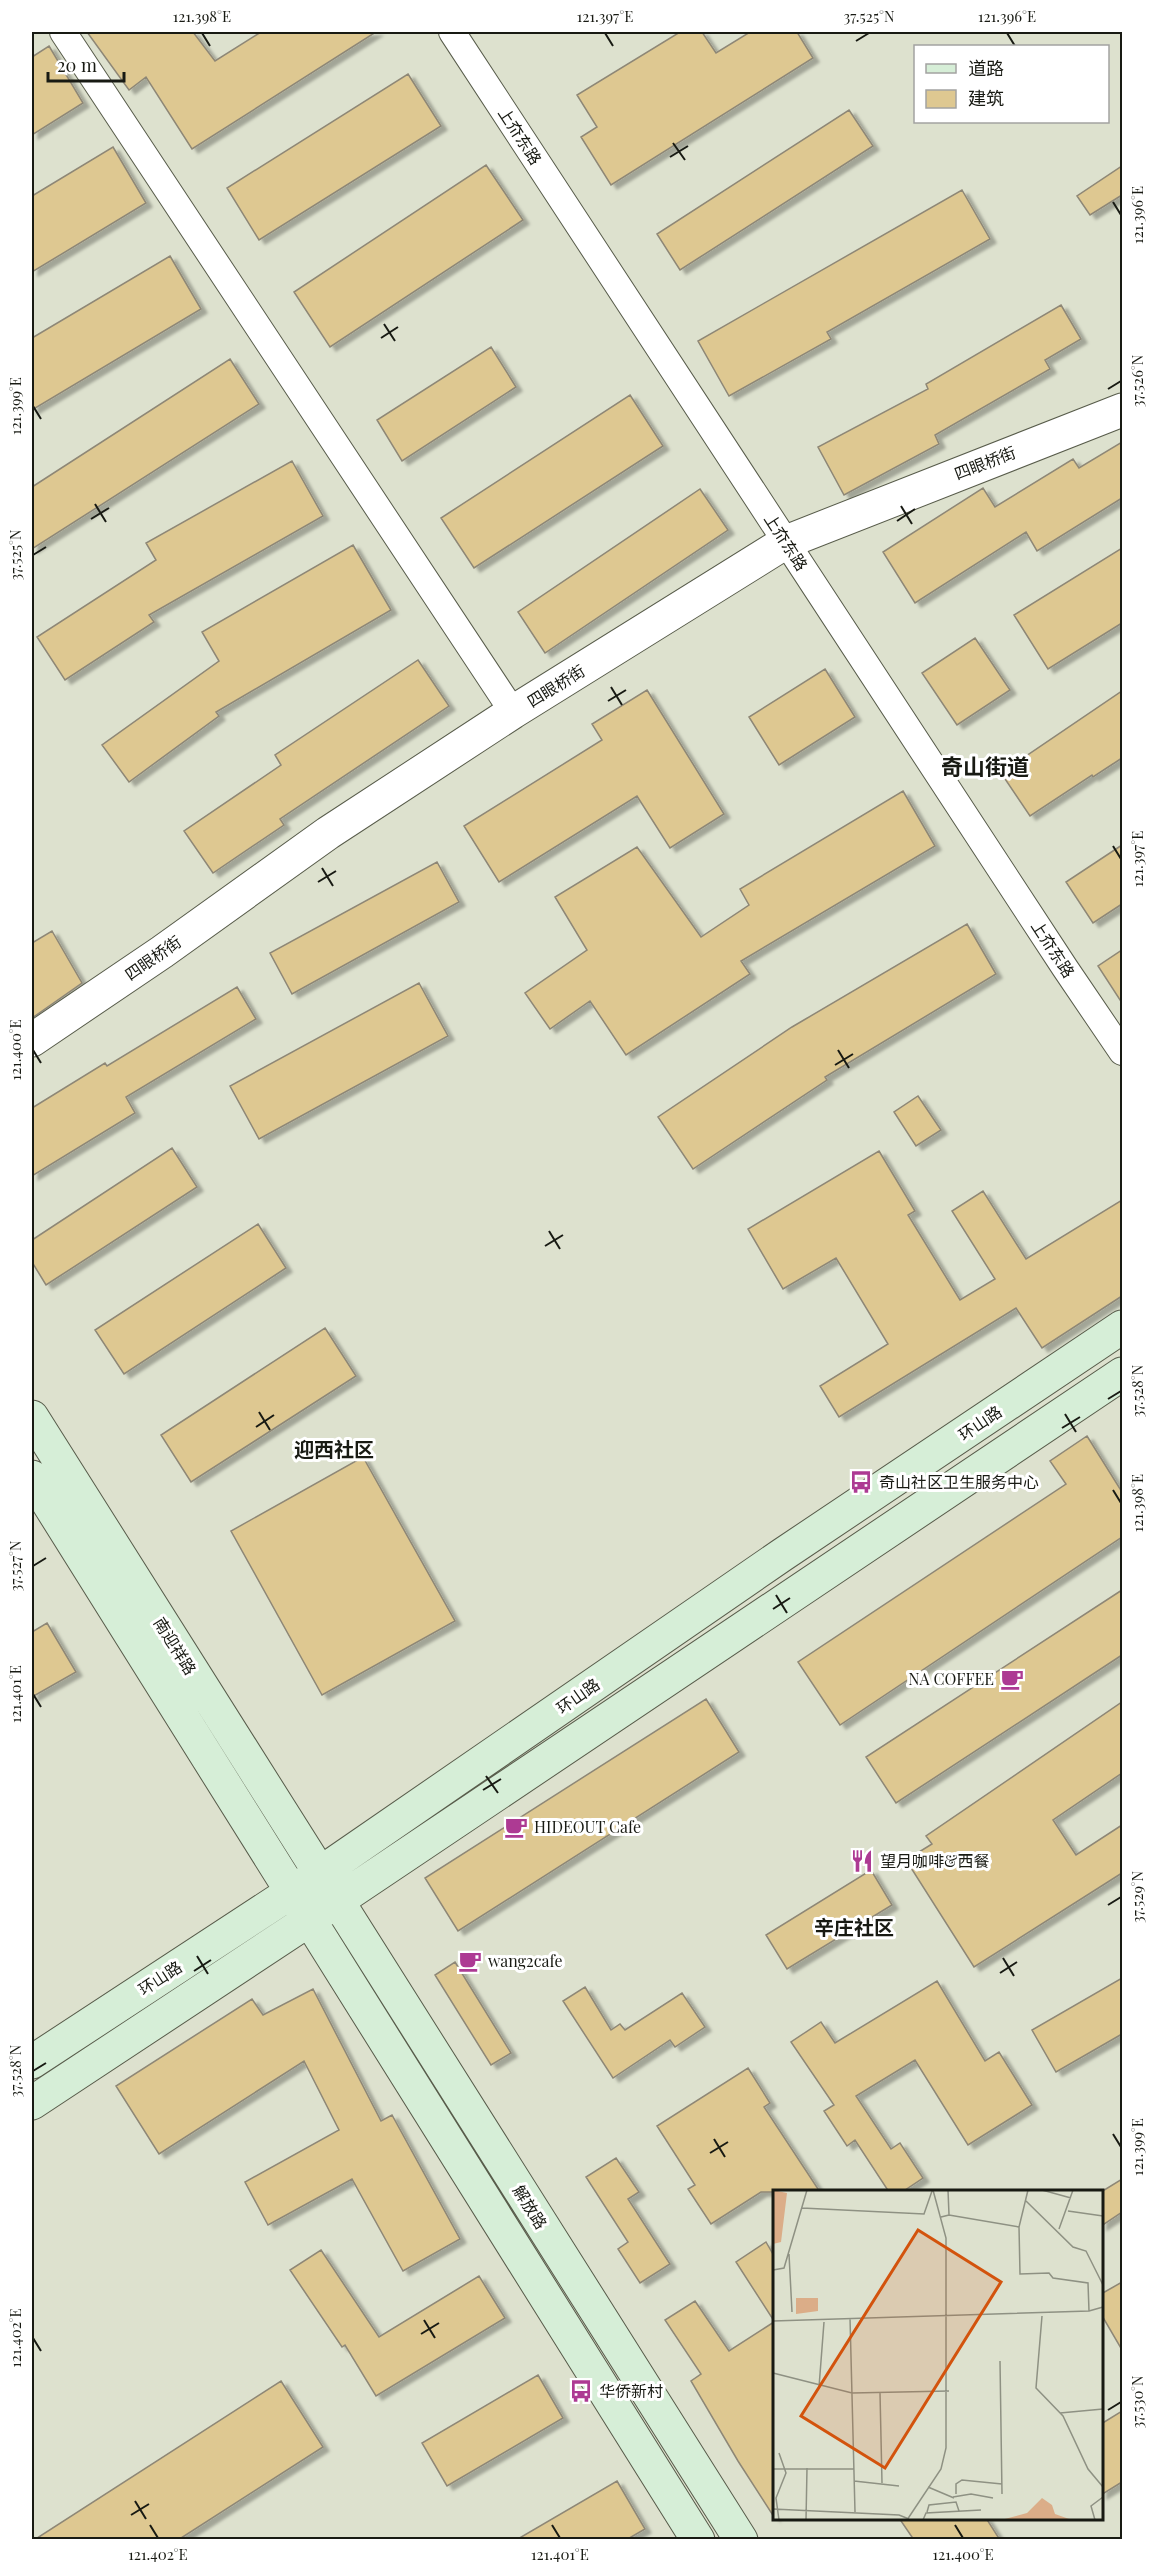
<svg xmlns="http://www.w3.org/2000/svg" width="1154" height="2571" viewBox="0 0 1154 2571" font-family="'Playfair Display','Noto Sans SC',serif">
	<defs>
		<filter id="shadow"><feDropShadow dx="6" dy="4" stdDeviation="1.5" flood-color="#0004"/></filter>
	</defs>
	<rect width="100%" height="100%" fill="#dde1ce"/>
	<path fill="#dec891" stroke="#8e8776" stroke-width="1.5" filter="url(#shadow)" d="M 87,32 L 193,32 L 215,61 L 261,32 L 376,32 L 192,149 L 146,77 L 129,90 Z
		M 680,32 L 702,32 L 716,53 L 750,32 L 797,32 L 813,58 L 611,185 L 581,137 L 597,127 L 577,95 Z
		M 49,46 L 83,103 L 32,135 L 32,57 Z
		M 408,74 L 441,126 L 259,240 L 227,188 Z
		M 849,110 L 873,146 L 680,270 L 657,234 Z
		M 113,147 L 146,203 L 32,272 L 32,196 Z
		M 486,165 L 523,220 L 330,347 L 294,292 Z
		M 1122,166 L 1122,195 L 1090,215 L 1077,196 Z
		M 962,190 L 990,239 L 827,332 L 831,339 L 729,396 L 698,341 Z
		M 170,256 L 201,309 L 32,410 L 32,338 Z
		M 1061,305 L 1081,339 L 1045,360 L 1050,369 L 935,435 L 939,444 L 844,495 L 818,447 L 928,389 L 926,384 Z
		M 491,347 L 516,387 L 402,461 L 377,420 Z
		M 230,359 L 259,404 L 32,549 L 32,487 Z
		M 630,395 L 663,446 L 474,568 L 441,518 Z
		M 1122,442 L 1122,498 L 1037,551 L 1026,532 L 915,603 L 883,552 L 983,488 L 995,507 L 1073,459 L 1079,468 Z
		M 292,461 L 323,516 L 149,615 L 154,622 L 65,680 L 37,637 L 156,560 L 146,543 Z
		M 700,489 L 728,530 L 545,653 L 518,612 Z
		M 353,545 L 391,610 L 216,712 L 219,716 L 129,782 L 102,745 L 219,661 L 202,632 Z
		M 1122,548 L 1122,623 L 1048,669 L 1014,615 Z
		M 975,638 L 1010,690 L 957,725 L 922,673 Z
		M 418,660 L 449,706 L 280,819 L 284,825 L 213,873 L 184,831 L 281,765 L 275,755 Z
		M 825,669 L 855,717 L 779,765 L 749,717 Z
		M 647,690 L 724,814 L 670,848 L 637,796 L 499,882 L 464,826 L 602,740 L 592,724 Z
		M 1122,691 L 1122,758 L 1093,777 L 1092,775 L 1030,816 L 1001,773 Z
		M 903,791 L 935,846 L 741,961 L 750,974 L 626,1055 L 590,1001 L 550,1029 L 525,993 L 587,950 L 555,897 L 637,847 L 701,937 L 749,905 L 740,889 Z
		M 1122,845 L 1122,904 L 1093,923 L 1066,882 Z
		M 437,862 L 459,902 L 292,994 L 270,953 Z
		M 967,924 L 996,974 L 825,1077 L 827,1080 L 693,1169 L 658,1117 L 792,1027 Z
		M 52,931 L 82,983 L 32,1018 L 32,943 Z
		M 1122,950 L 1122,1003 L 1098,966 Z
		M 419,983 L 448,1036 L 259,1139 L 230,1086 Z
		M 237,987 L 256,1019 L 126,1097 L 135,1113 L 32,1176 L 32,1108 L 105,1063 L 107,1066 Z
		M 918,1096 L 941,1130 L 916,1146 L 894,1112 Z
		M 172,1148 L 197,1187 L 46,1285 L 32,1262 L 32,1240 Z
		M 879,1151 L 915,1211 L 908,1215 L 960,1300 L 995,1279 L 952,1211 L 983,1191 L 1026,1259 L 1122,1200 L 1122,1296 L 1042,1348 L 1016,1308 L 839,1417 L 820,1386 L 888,1344 L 836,1258 L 783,1289 L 748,1229 Z
		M 258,1224 L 286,1268 L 124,1374 L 95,1330 Z
		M 325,1328 L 356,1376 L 191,1482 L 161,1435 Z
		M 1087,1436 L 1122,1492 L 1122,1537 L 840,1725 L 798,1662 L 1066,1484 L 1050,1461 Z
		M 363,1457 L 455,1621 L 322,1695 L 231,1531 Z
		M 1122,1590 L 1122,1655 L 896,1803 L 866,1757 Z
		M 47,1623 L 76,1672 L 32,1697 L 32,1632 Z
		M 706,1699 L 739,1752 L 458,1931 L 425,1878 Z
		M 1122,1702 L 1122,1773 L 1053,1820 L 1076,1855 L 1122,1825 L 1122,1873 L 974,1967 L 906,1860 L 932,1844 L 926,1836 Z
		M 871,1870 L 892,1905 L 787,1969 L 766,1935 Z
		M 455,1962 L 511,2053 L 491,2065 L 435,1975 Z
		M 1122,1978 L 1122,2034 L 1056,2072 L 1032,2030 Z
		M 937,1981 L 985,2061 L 999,2052 L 1032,2105 L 968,2145 L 915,2060 L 856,2096 L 891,2149 L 900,2143 L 923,2178 L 902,2192 L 889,2192 L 855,2140 L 847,2146 L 824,2111 L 834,2105 L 791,2042 L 821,2022 L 835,2043 Z
		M 585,1987 L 611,2030 L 620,2024 L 625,2030 L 682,1993 L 705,2027 L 675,2047 L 670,2040 L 613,2078 L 563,2001 Z
		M 313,1989 L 381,2121 L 392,2115 L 460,2239 L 403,2271 L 352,2179 L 268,2225 L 245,2182 L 339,2130 L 304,2061 L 159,2154 L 116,2086 L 252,1999 L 263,2015 Z
		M 748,2068 L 770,2103 L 764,2107 L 820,2192 L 761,2192 L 711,2224 L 688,2189 L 695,2185 L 657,2126 Z
		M 616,2158 L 639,2192 L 628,2199 L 670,2264 L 640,2283 L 618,2249 L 628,2242 L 586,2177 Z
		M 1122,2179 L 1122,2212 L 1101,2226 L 1101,2192 Z
		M 766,2242 L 774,2256 L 774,2321 L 736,2262 Z
		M 321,2250 L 379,2337 L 479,2276 L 505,2318 L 376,2396 L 345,2345 L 342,2347 L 290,2270 Z
		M 1122,2282 L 1122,2350 L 1101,2314 L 1101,2294 Z
		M 695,2301 L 729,2351 L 774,2322 L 774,2517 L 738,2461 L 691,2381 L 701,2374 L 665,2320 Z
		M 538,2375 L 563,2418 L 447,2486 L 422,2443 Z
		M 281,2381 L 323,2447 L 178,2540 L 34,2540 Z
		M 1122,2411 L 1122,2482 L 1101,2495 L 1101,2424 Z
		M 617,2481 L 645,2529 L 626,2540 L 516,2540 Z
		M 899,2518 L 986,2518 L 1000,2540 L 914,2540 Z"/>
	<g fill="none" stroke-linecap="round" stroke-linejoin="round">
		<g stroke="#585c4b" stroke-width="28">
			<path id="minor" d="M 63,32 L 513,712
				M 452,32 L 1065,968 L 1122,1052"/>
		</g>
		<g stroke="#585c4b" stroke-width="35">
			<path id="tertiary" d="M 32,1040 L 162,952 L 328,833 L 513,712 L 786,542 L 1122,410"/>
		</g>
		<g stroke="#585c4b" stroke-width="35">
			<path id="secondary" d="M 32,1417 L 741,2540
				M 32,1477 L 698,2540
				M 32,2062 L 319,1874 L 782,1555 L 1122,1327
				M 32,2103 L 309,1920 L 1122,1374"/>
		</g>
		<use href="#minor" stroke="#fff" stroke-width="26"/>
		<use href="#tertiary" stroke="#fff" stroke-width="33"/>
		<use href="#secondary" stroke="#d6eed7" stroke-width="33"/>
	</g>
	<path fill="none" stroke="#181a13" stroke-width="2" d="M 202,33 L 210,46M 605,33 L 613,46M 1007,33 L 1015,46M 856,41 L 869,33M 673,143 L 685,160M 670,157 L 688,146M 1113,202 L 1121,215M 384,324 L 395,341M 381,338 L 398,327M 1108,389 L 1121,381M 33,406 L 41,419M 95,504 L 106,522M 901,506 L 912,524M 91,519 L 109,508M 897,521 L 915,509M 33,555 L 46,547M 611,687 L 622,705M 608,701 L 626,690M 1113,846 L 1121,859M 322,868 L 333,886M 318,882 L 336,871M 33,1050 L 41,1063M 838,1050 L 849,1068M 835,1065 L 853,1054M 549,1231 L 560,1249M 545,1246 L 563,1235M 1108,1399 L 1121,1391M 259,1412 L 270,1430M 1065,1414 L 1076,1432M 256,1427 L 274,1415M 1062,1428 L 1080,1417M 1113,1490 L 1121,1503M 33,1566 L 46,1558M 776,1595 L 787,1613M 773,1609 L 790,1598M 33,1694 L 41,1707M 486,1776 L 498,1793M 483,1790 L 501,1779M 1108,1905 L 1121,1897M 197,1956 L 208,1974M 1003,1958 L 1014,1976M 194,1971 L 211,1960M 1000,1973 L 1017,1962M 33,2071 L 46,2063M 1113,2134 L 1121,2147M 714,2139 L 725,2157M 710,2153 L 728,2142M 424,2320 L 435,2338M 421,2334 L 439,2323M 33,2338 L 41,2351M 1108,2410 L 1121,2402M 135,2501 L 146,2519M 131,2515 L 149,2504M 150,2525 L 158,2538M 552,2525 L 560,2538M 955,2525 L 963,2538"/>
	<defs>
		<g id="bus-bare" transform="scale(1.8)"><path d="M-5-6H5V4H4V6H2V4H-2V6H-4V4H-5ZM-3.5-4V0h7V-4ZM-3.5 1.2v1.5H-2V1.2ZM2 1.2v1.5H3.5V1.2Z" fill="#ad3a93" stroke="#fff" stroke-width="2.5" paint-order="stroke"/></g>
		<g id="cafe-bare" transform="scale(1.8)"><path d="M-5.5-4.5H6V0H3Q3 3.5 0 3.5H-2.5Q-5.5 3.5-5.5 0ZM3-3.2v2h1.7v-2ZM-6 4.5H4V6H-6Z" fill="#ad3a93" stroke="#fff" stroke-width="2.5" paint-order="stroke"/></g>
		<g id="restaurant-bare" transform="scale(1.8)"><path d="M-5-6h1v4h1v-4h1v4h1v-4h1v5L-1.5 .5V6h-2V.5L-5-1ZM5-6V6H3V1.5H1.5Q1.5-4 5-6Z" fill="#ad3a93" stroke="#fff" stroke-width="2.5" paint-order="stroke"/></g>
	</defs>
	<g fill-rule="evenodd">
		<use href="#bus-bare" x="861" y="1482"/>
		<use href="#cafe-bare" x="1012" y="1679"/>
		<use href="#cafe-bare" x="516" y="1827"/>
		<use href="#restaurant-bare" x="862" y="1861"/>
		<use href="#cafe-bare" x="470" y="1961"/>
		<use href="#bus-bare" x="581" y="2391"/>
	</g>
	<g text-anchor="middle" stroke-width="6" stroke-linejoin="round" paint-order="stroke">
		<g font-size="16" fill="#181a13" stroke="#fff">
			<text transform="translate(520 136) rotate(57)" y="6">上夼东路</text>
			<text transform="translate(985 463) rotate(-21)" y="6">四眼桥街</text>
			<text transform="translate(786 542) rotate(57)" y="6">上夼东路</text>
			<text transform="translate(556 686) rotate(-32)" y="6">四眼桥街</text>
			<text transform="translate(1053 949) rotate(57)" y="6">上夼东路</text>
			<text transform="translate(153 958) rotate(-35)" y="6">四眼桥街</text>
			<text transform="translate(980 1423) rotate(-34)" y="6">环山路</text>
			<text transform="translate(175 1646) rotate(58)" y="6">南迎祥路</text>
			<text transform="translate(578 1696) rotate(-35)" y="6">环山路</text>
			<text transform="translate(160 1978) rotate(-33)" y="6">环山路</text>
			<text transform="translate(530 2207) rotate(58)" y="6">解放路</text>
		</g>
		<g font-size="16" fill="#181a13" stroke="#fff" text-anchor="start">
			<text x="879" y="1488">奇山社区卫生服务中心</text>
			<text x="994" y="1685" text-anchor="end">NA COFFEE</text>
			<text x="534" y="1833">HIDEOUT Cafe</text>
			<text x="880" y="1867">望月咖啡&amp;西餐</text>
			<text x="488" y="1967">wang2cafe</text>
			<text x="599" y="2397">华侨新村</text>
		</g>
		<g font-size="20" font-weight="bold" fill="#181a13" stroke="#fff">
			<text x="334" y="1457">迎西社区</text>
			<text x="854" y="1935">辛庄社区</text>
		</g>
		<g font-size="22" font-weight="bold" fill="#181a13" stroke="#fff">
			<text x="985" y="775">奇山街道</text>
		</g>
	</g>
	<g transform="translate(773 2190)">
		<rect width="330" height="330" fill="#dde1ce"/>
		<path d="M 0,0 L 14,3 L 8,52 L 0,54 ZM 23,108 L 45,108 L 45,121 L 23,124 ZM 269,308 L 279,315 L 282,324 L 299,330 L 228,330 L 254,323 Z" fill="#dbad88"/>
		<path fill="none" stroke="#8e9183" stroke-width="1.5" d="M 175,0 L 176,25M 255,0 L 246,37 L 247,84 L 276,83 L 280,88 L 315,93 L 316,121M 269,0 L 298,8M 253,11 L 300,57 L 313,61 L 330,95M 29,18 L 151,24 L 159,1M 295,21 L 330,26M 168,27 L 176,25 L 246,37M 286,39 L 300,0M 16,64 L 19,122M 0,80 L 11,78 L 34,0M 269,126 L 263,198 L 290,226 L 315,279 L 330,297M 77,128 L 82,322M 0,131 L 316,121 L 330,117M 227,171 L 229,304M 0,183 L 79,203 L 176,201M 46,197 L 51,132M 107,203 L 109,293M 287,223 L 330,219M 0,279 L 81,279M 81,291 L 126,296M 155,297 L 181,308M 183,304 L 183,294 L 189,290 L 229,294M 180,307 L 198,304 L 220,308M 0,319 L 126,325 L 136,329M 154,322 L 156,315 L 183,312 L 186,321M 6,330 L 3,308 L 13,283 L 6,263M 33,330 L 34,278M 134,330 L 168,279 L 173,258 L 173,48 L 160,0M 150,330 L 153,323 L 208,320M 322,330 L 318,316 L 330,307"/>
		<path fill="#d3530d" fill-opacity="0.15" stroke="#d3530d" stroke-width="3" d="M 145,40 L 228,92 L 112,278 L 28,226 Z"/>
		<rect width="330" height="330" fill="none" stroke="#181a13" stroke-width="3"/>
	</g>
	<rect width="1154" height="2571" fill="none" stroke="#ffffff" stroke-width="66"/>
	<rect x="914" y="45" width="195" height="78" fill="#ffffff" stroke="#a3a3a1" stroke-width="1.5"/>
	<rect x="926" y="64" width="30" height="9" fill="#d6eed7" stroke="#a3a3a1" stroke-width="1.5"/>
	<text x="968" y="75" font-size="18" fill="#181a13">道路</text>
	<rect x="926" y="90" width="30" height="18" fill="#dec891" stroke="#a3a3a1" stroke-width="1.5"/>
	<text x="968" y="105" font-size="18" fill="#181a13">建筑</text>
	<path d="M48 72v9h76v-9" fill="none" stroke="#181a13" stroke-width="3"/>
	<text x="57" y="72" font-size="18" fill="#181a13" stroke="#ffffff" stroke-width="4.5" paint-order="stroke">20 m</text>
	<rect x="33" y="33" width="1088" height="2505" fill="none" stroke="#181a13" stroke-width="2"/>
	<g font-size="15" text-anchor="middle" fill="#181a13">
		<text x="202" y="22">121.398°E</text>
		<text x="605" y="22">121.397°E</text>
		<text x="869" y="22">37.525°N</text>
		<text x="1007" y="22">121.396°E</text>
		<text transform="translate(1138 215) rotate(-90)" y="5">121.396°E</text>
		<text transform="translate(1138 381) rotate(-90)" y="5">37.526°N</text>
		<text transform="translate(16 406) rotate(-90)" y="5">121.399°E</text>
		<text transform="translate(16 555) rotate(-90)" y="5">37.525°N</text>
		<text transform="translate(1138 859) rotate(-90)" y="5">121.397°E</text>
		<text transform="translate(16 1050) rotate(-90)" y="5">121.400°E</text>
		<text transform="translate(1138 1391) rotate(-90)" y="5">37.528°N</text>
		<text transform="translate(1138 1503) rotate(-90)" y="5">121.398°E</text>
		<text transform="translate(16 1566) rotate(-90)" y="5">37.527°N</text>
		<text transform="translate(16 1694) rotate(-90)" y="5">121.401°E</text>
		<text transform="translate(1138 1897) rotate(-90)" y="5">37.529°N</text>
		<text transform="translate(16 2071) rotate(-90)" y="5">37.528°N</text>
		<text transform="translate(1138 2147) rotate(-90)" y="5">121.399°E</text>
		<text transform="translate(16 2338) rotate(-90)" y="5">121.402°E</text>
		<text transform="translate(1138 2402) rotate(-90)" y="5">37.530°N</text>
		<text x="158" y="2560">121.402°E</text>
		<text x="560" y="2560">121.401°E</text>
		<text x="963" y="2560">121.400°E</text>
	</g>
</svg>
